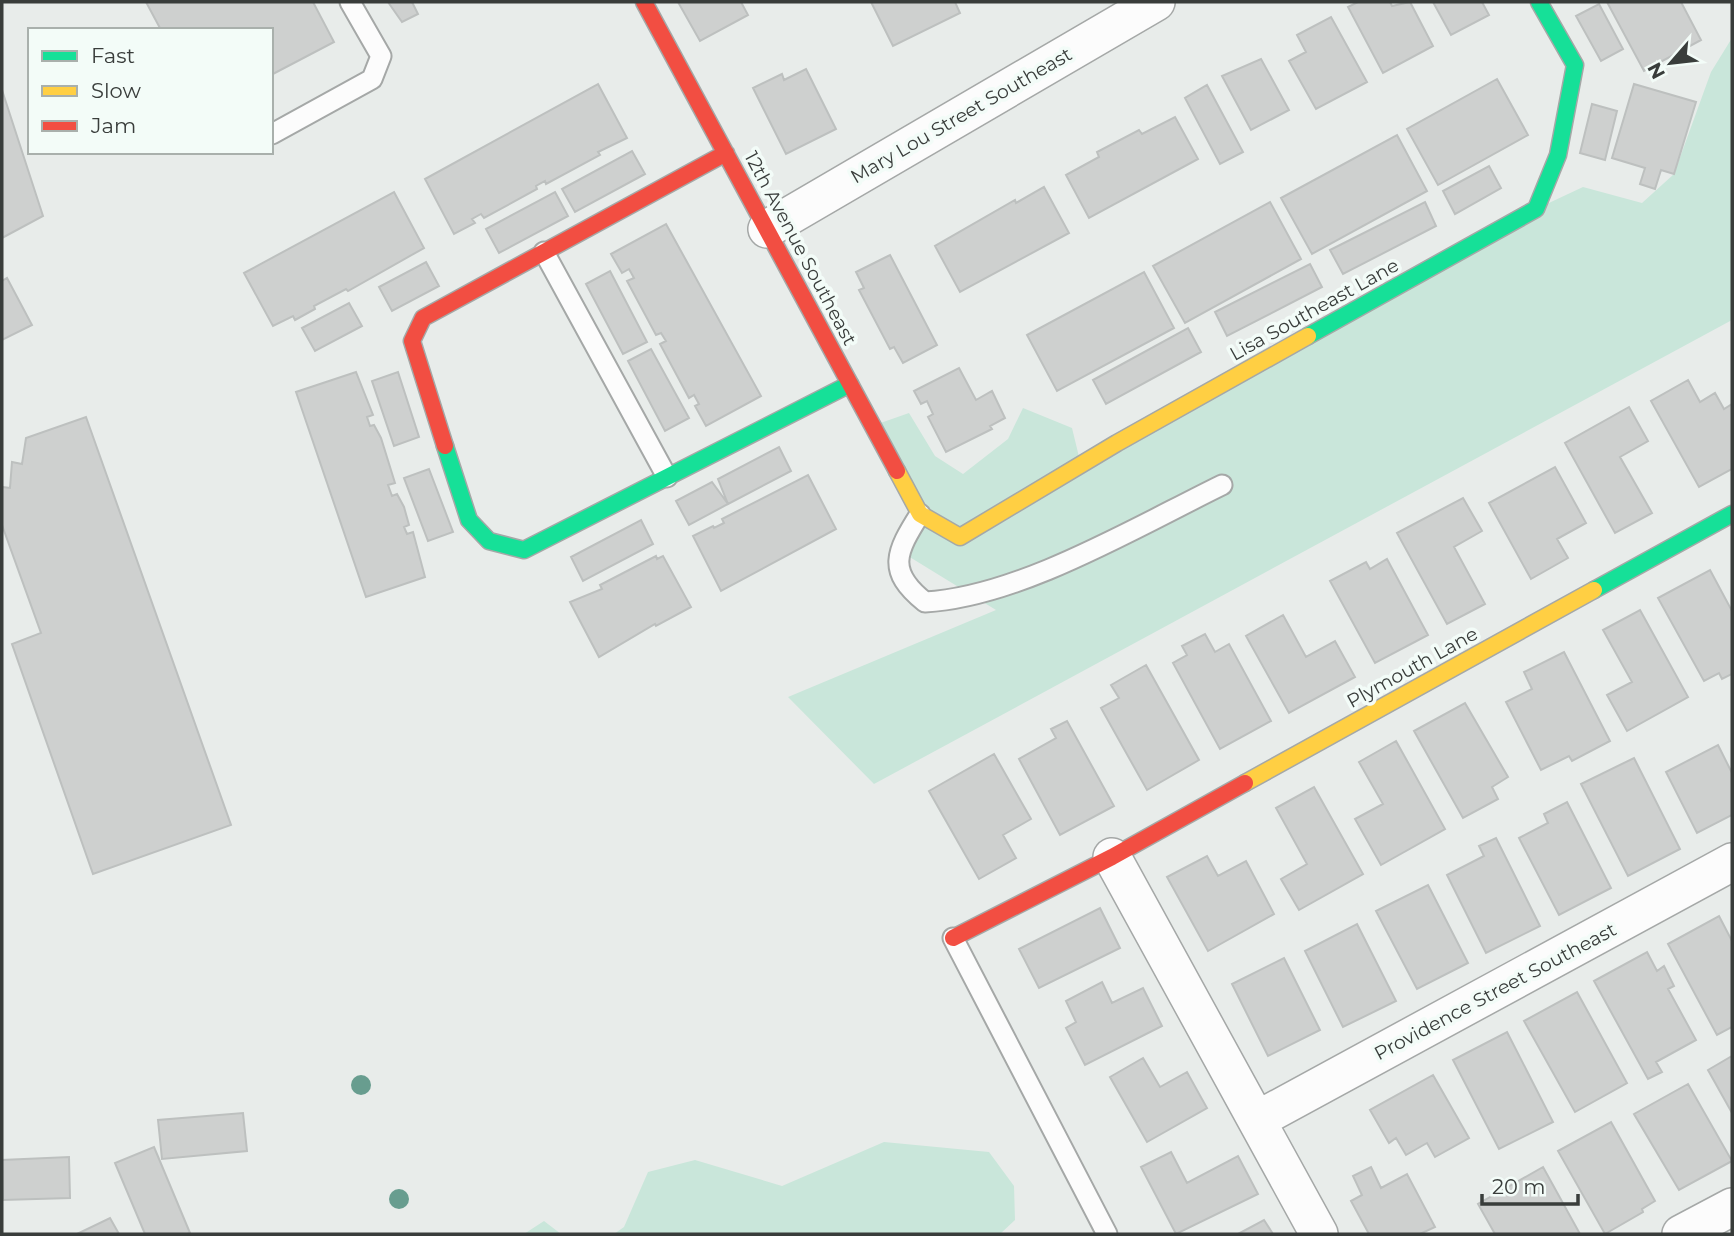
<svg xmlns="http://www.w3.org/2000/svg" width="1734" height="1236" viewBox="0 0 1734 1236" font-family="Montserrat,sans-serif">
	<rect width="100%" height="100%" fill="#e8ecea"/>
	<path fill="#c9e6da" d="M 1732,38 L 1732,320 L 874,784 L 788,697 L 996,610 L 908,556 L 920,514 L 872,426 L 909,413 L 935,456 L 963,474 L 1008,439 L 1023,408 L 1072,428 L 1081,465 L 1536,209 L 1583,187 L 1642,203 L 1674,174 L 1711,72 Z
		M 884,1142 L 989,1152 L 1014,1186 L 1015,1220 L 1000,1234 L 614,1234 L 624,1227 L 648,1172 L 695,1160 L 782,1186 Z
		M 544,1221 L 561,1234 L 524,1234 Z"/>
	<path fill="#ced0cf" stroke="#bdc0bf" stroke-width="2" d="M 146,2 L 313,2 L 334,42 L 271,75 L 271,30 L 161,30 Z
		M 388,2 L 412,2 L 418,14 L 402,22 Z
		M 678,2 L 741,2 L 748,15 L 700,41 Z
		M 871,2 L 955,2 L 960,13 L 893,46 Z
		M 1358,2 L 1390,2 L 1392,6 L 1410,2 L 1433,46 L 1383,73 L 1348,7 Z
		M 1433,2 L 1482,2 L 1489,15 L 1451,35 Z
		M 1607,2 L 1681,2 L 1701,40 L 1644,71 Z
		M 1599,4 L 1623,49 L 1601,61 L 1576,16 Z
		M 1331,17 L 1367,82 L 1316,109 L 1289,61 L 1306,52 L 1297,35 Z
		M 1261,59 L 1289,110 L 1251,130 L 1222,76 Z
		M 806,69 L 836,129 L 786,154 L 753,88 L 782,74 L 784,80 Z
		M 1497,79 L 1528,135 L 1438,185 L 1407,129 Z
		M 598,84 L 627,138 L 598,152 L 600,155 L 546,184 L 545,181 L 536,186 L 537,189 L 484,218 L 481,214 L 472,219 L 475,223 L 454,234 L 425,179 Z
		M 1634,84 L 1696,102 L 1674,174 L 1661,170 L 1655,189 L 1640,184 L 1645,168 L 1612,158 Z
		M 1207,85 L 1243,152 L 1220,164 L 1185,98 Z
		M 2,90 L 43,216 L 2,238 Z
		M 1592,104 L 1617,111 L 1605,160 L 1580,153 Z
		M 1175,117 L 1198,159 L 1089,218 L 1066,175 L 1099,157 L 1097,152 L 1139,130 L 1142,134 Z
		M 1397,135 L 1427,191 L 1312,254 L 1281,198 Z
		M 632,151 L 645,174 L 575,212 L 562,189 Z
		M 1489,166 L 1501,188 L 1455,214 L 1443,191 Z
		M 1044,187 L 1069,233 L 960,292 L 935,246 L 1015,200 L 1016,203 Z
		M 394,192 L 424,248 L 348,291 L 346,289 L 314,306 L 315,309 L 295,320 L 293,316 L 273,326 L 244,273 Z
		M 555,192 L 568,216 L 499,253 L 486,229 Z
		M 1270,202 L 1301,259 L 1185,323 L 1153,266 Z
		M 1425,202 L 1436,226 L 1343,274 L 1330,250 Z
		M 666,224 L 761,396 L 706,426 L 695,406 L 699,404 L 694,395 L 689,398 L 660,344 L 666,341 L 661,333 L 656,335 L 627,281 L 634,278 L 629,269 L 622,273 L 611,254 Z
		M 890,255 L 937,345 L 903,363 L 894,347 L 890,349 L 859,290 L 864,288 L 856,272 Z
		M 426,262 L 439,286 L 392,311 L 379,287 Z
		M 1310,264 L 1322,287 L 1227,336 L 1215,312 Z
		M 610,271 L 647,342 L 623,354 L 586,284 Z
		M 1144,272 L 1174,328 L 1057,391 L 1027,335 Z
		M 7,278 L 32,325 L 2,340 L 2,281 Z
		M 349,303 L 362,326 L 315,351 L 302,328 Z
		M 1188,328 L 1201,352 L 1106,404 L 1093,380 Z
		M 651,349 L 689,418 L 665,431 L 628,361 Z
		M 959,368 L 976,400 L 992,391 L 1005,418 L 990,426 L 992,429 L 946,452 L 928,417 L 933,414 L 927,401 L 921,404 L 914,391 Z
		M 356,372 L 373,415 L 367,417 L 370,426 L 374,425 L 381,438 L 395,483 L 388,485 L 392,496 L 397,494 L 404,507 L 409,525 L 404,527 L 407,534 L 413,532 L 425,577 L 366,597 L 296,392 Z
		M 398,372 L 419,437 L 394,446 L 372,381 Z
		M 1688,380 L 1700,402 L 1715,393 L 1724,409 L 1732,404 L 1732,469 L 1699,487 L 1651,401 Z
		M 1629,407 L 1648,441 L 1620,457 L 1652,513 L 1615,533 L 1565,443 Z
		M 86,417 L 231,825 L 93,874 L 12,644 L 41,633 L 2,525 L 2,487 L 10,488 L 12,462 L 22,464 L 26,438 Z
		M 779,447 L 791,471 L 728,504 L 718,479 Z
		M 1555,467 L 1586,523 L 1557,539 L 1568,558 L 1531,579 L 1489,503 Z
		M 429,469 L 453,532 L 428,541 L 404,478 Z
		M 808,475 L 836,529 L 721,591 L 693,536 L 713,526 L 714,528 L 724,523 L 722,519 Z
		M 712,482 L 728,504 L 689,525 L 676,501 Z
		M 1463,498 L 1482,531 L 1454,547 L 1485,604 L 1447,624 L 1397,533 Z
		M 641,520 L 653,544 L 583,581 L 571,557 Z
		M 656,556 L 657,559 L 663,556 L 691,607 L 656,626 L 655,624 L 599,657 L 570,602 L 602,589 L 600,585 Z
		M 1387,559 L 1428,635 L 1375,663 L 1330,581 L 1366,562 L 1370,569 Z
		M 1710,570 L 1732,611 L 1732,674 L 1722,679 L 1719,673 L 1704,681 L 1658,598 Z
		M 1640,610 L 1688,697 L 1627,731 L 1607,695 L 1632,682 L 1603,630 Z
		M 1283,615 L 1306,657 L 1335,641 L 1355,677 L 1289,713 L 1246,636 Z
		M 1205,634 L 1215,652 L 1229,644 L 1271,721 L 1220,749 L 1173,663 L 1187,655 L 1182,646 Z
		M 1564,652 L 1610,741 L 1572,761 L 1569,756 L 1541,770 L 1506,702 L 1532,689 L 1524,672 Z
		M 1146,665 L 1199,760 L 1147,790 L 1101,708 L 1119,698 L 1111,685 Z
		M 1465,703 L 1508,777 L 1492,787 L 1498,799 L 1463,818 L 1414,731 Z
		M 1067,721 L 1114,806 L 1060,835 L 1019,759 L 1056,738 L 1051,729 Z
		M 1396,741 L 1445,829 L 1381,865 L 1355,819 L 1383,804 L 1359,762 Z
		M 1718,745 L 1732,773 L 1732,815 L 1697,833 L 1666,772 Z
		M 994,754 L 1031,819 L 1003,835 L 1016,858 L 979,879 L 929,791 Z
		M 1634,758 L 1680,849 L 1628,876 L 1581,784 Z
		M 1314,787 L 1363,874 L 1299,910 L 1281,879 L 1307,864 L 1276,808 Z
		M 1567,802 L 1611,888 L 1559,915 L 1519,838 L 1548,823 L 1544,814 Z
		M 1496,838 L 1540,926 L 1486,953 L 1447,875 L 1484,856 L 1479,846 Z
		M 1207,856 L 1218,876 L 1246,861 L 1274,914 L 1208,951 L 1167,877 Z
		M 1428,885 L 1468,963 L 1417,989 L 1376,911 Z
		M 1100,908 L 1120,948 L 1039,988 L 1019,949 Z
		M 1719,916 L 1732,941 L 1732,1027 L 1717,1035 L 1668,944 Z
		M 1357,924 L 1396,1001 L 1343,1027 L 1305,951 Z
		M 1647,952 L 1657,971 L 1664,966 L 1674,986 L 1668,989 L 1696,1040 L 1656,1062 L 1662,1072 L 1648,1079 L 1594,981 Z
		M 1284,958 L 1320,1030 L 1268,1056 L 1232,984 Z
		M 1102,982 L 1112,1003 L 1143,988 L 1162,1026 L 1085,1065 L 1066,1028 L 1076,1022 L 1066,1001 Z
		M 1577,992 L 1627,1083 L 1575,1112 L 1524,1021 Z
		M 1507,1032 L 1553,1122 L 1499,1149 L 1453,1060 Z
		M 1732,1056 L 1732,1113 L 1708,1070 Z
		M 1143,1058 L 1160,1087 L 1187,1072 L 1207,1108 L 1147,1142 L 1110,1077 Z
		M 1433,1075 L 1469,1138 L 1435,1157 L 1427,1143 L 1406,1155 L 1396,1138 L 1389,1143 L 1370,1110 Z
		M 1688,1084 L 1732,1161 L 1679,1190 L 1634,1114 Z
		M 243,1113 L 247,1151 L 162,1159 L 158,1120 Z
		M 1611,1122 L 1655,1201 L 1642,1209 L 1643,1212 L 1605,1234 L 1558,1151 Z
		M 154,1147 L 190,1233 L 187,1234 L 145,1234 L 115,1163 Z
		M 1171,1152 L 1187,1183 L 1238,1156 L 1258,1194 L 1176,1234 L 1141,1167 Z
		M 69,1157 L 70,1198 L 3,1200 L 2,1160 Z
		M 1371,1167 L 1381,1188 L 1407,1174 L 1435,1227 L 1420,1234 L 1369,1234 L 1351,1201 L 1362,1195 L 1353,1176 Z
		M 1543,1167 L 1580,1234 L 1495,1234 L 1478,1204 Z
		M 110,1218 L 119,1234 L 77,1234 Z
		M 1264,1220 L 1273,1234 L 1238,1234 Z"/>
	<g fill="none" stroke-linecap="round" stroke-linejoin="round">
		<g stroke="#a5a8a7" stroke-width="23">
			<path id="lane" d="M 272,134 L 372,79 L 381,56 L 350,2
				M 544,252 L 667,477
				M 920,514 C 896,552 886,571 925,602 C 1019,597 1136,527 1222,485
				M 953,938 L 1107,1234"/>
		</g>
		<g stroke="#a5a8a7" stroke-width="40">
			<path id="street" d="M 767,229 L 1156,2
				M 1112,857 L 1319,1234
				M 1257,1120 L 1732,862
				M 1681,1234 L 1732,1207"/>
		</g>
		<g stroke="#a5a8a7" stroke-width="19">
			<path id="fast" d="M 1308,336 L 1536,209 L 1558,155 L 1575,65 L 1539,2
				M 445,446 L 469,520 L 489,541 L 524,550 L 850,384
				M 1594,590 L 1732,514"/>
		</g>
		<g stroke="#a5a8a7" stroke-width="19">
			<path id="slow" d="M 897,471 L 920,514 L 960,537 L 1117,443 L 1308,336
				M 1245,783 L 1594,590"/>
		</g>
		<g stroke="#a5a8a7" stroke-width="19">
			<path id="jam" d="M 644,2 L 897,471
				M 445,446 L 412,341 L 423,318 L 726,153
				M 953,938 L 1112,857 L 1245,783"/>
		</g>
		<use href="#lane" stroke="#fcfcfc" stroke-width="19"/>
		<use href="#street" stroke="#fcfcfc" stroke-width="37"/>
		<use href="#fast" stroke="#16e098" stroke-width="16"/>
		<use href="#slow" stroke="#ffcf43" stroke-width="16"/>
		<use href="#jam" stroke="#f24e42" stroke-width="16"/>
	</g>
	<g fill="#689d8f">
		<circle cx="361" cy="1085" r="10"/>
		<circle cx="399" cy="1199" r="10"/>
	</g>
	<g text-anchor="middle" stroke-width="7" stroke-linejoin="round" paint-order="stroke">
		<g font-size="19" fill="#393d3b" stroke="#f3fcf8">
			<text transform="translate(961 115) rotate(-30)" y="7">Mary Lou Street Southeast</text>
			<text transform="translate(801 248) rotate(62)" y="7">12th Avenue Southeast</text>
			<text transform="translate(1314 309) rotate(-29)" y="7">Lisa Southeast Lane</text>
			<text transform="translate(1412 667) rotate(-29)" y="7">Plymouth Lane</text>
			<text transform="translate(1495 991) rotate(-28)" y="7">Providence Street Southeast</text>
		</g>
	</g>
	<rect width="1734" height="1236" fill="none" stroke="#393d3b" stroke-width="7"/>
	<rect x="28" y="28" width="245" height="126" fill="#f3fcf8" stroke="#a9b0ac" stroke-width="2"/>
	<rect x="42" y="51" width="35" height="10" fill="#16e098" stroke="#a9b0ac" stroke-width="2"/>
	<text x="91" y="63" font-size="21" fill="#393d3b">Fast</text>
	<rect x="42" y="86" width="35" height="10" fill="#ffcf43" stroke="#a9b0ac" stroke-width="2"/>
	<text x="91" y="98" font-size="21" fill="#393d3b">Slow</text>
	<rect x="42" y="121" width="35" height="10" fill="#f24e42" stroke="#a9b0ac" stroke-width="2"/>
	<text x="91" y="133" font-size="21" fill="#393d3b">Jam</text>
	<g transform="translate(1671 63) rotate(242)" stroke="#f3fcf8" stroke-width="5" paint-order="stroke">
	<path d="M0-5L12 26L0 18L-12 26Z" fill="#393d3b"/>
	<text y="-10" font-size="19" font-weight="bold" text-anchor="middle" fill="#393d3b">N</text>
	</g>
	<path d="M1482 1194v10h96v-10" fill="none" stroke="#393d3b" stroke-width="3.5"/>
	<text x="1492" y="1194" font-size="21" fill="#393d3b" stroke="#f3fcf8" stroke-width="5" paint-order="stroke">20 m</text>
</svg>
